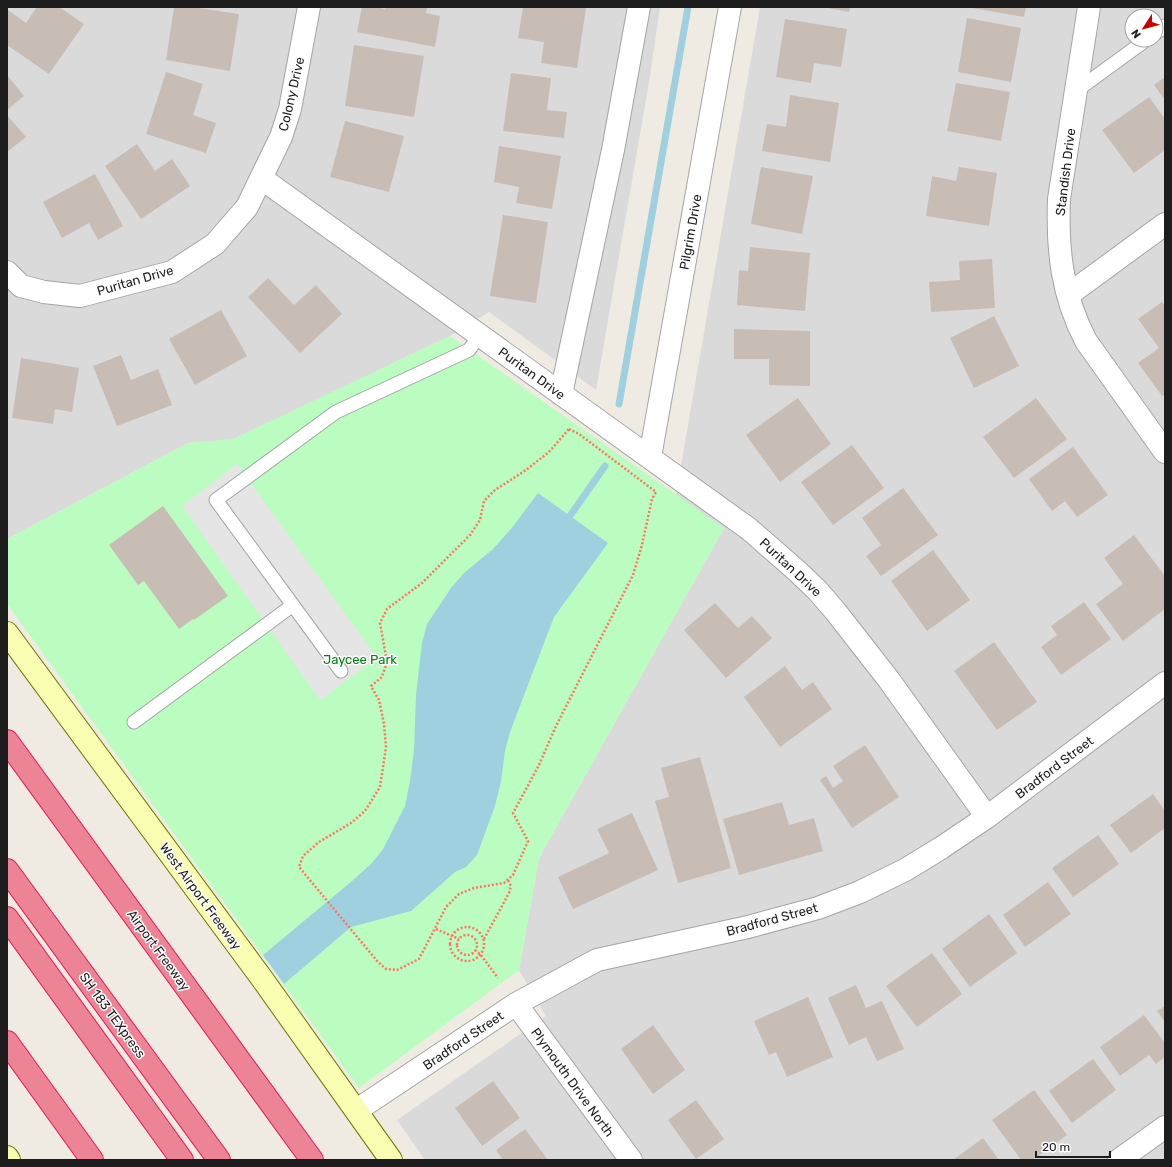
<svg xmlns="http://www.w3.org/2000/svg" width="1172" height="1167" viewBox="0 0 1172 1167" font-family="Rubik,sans-serif">
	<rect width="100%" height="100%" fill="#efebe2"/>
	<path fill="#dbdada" fill-rule="evenodd" d="M 7,7 L 660,7 L 650,76 L 596,390 L 489,312 L 450,336 L 233,440 L 188,443 L 7,539 Z
		M 760,7 L 1165,7 L 1165,1160 L 425,1160 L 397,1120 L 546,1016 L 519,970 L 539,858 L 724,528 L 676,495 ZM 1132,16 L 1156,16 L 1156,40 L 1132,40 Z"/>
	<path fill="#bbfdc1" d="M 450,336 L 724,528 L 539,858 L 519,970 L 359,1088 L 7,604 L 7,539 L 188,443 L 233,439 Z"/>
	<path fill="#e5e5e5" d="M 237,464 L 377,658 L 320,700 L 182,506 Z"/>
	<path fill="#9fd0e0" d="M 538,493 L 608,543 L 554,617 L 510,732 L 505,751 L 501,781 L 495,806 L 477,855 L 466,867 L 455,872 L 411,911 L 351,927 L 284,984 L 263,955 L 352,881 L 372,863 L 383,849 L 405,806 L 410,781 L 414,750 L 416,695 L 422,643 L 427,624 L 451,588 L 464,573 L 493,549 L 511,529 Z"/>
	<g fill="none" stroke-linecap="round" stroke-linejoin="round">
		<path stroke="#9fd0e0" stroke-width="7" d="M 619,404 L 688,7
			M 565,523 L 605,466"/>
	</g>
	<path fill="#c7bdb5" d="M 37,7 L 59,7 L 84,24 L 49,74 L 7,45 L 8,10 L 26,23 Z
		M 174,7 L 192,7 L 239,14 L 230,71 L 166,60 Z
		M 362,7 L 374,7 L 385,9 L 385,7 L 427,7 L 426,13 L 440,16 L 435,47 L 357,32 Z
		M 523,7 L 578,7 L 586,8 L 577,68 L 541,63 L 544,42 L 518,38 Z
		M 823,7 L 850,7 L 849,12 Z
		M 967,7 L 1026,7 L 1024,17 Z
		M 967,18 L 1021,28 L 1011,82 L 958,72 Z
		M 785,19 L 847,29 L 841,67 L 814,63 L 811,83 L 776,77 Z
		M 354,45 L 424,56 L 414,117 L 345,106 Z
		M 166,72 L 203,84 L 193,115 L 216,123 L 206,153 L 146,134 Z
		M 511,73 L 551,78 L 547,110 L 567,112 L 564,138 L 503,131 Z
		M 7,75 L 24,96 L 7,110 Z
		M 1165,77 L 1165,100 L 1154,85 Z
		M 956,83 L 1010,92 L 1001,141 L 947,131 Z
		M 790,95 L 839,103 L 830,162 L 762,151 L 767,124 L 786,127 Z
		M 1149,97 L 1165,119 L 1165,150 L 1134,173 L 1102,130 Z
		M 7,115 L 26,137 L 7,152 Z
		M 345,121 L 404,136 L 389,192 L 330,177 Z
		M 137,144 L 155,171 L 172,159 L 190,186 L 141,219 L 105,166 Z
		M 499,146 L 561,156 L 552,209 L 516,203 L 519,187 L 494,182 Z
		M 761,167 L 813,176 L 802,234 L 751,224 Z
		M 959,167 L 997,173 L 989,226 L 926,216 L 932,176 L 956,181 Z
		M 95,174 L 123,226 L 98,240 L 89,223 L 62,238 L 43,202 Z
		M 503,215 L 548,222 L 536,303 L 490,296 Z
		M 750,247 L 810,253 L 805,311 L 737,305 L 739,270 L 748,271 Z
		M 992,259 L 995,308 L 931,312 L 929,282 L 960,280 L 959,261 Z
		M 268,278 L 294,305 L 316,285 L 342,314 L 300,353 L 248,297 Z
		M 1162,302 L 1165,306 L 1165,394 L 1162,396 L 1138,363 L 1159,348 L 1138,319 Z
		M 221,310 L 247,356 L 195,385 L 169,339 Z
		M 994,316 L 1019,366 L 974,388 L 950,338 Z
		M 734,329 L 810,331 L 810,386 L 769,385 L 769,359 L 734,359 Z
		M 121,355 L 131,380 L 158,369 L 172,405 L 117,426 L 93,366 Z
		M 21,358 L 79,368 L 72,412 L 55,409 L 53,424 L 12,418 Z
		M 798,398 L 831,444 L 780,482 L 746,435 Z
		M 1036,398 L 1067,439 L 1014,478 L 983,437 Z
		M 852,445 L 884,488 L 833,525 L 801,482 Z
		M 1073,447 L 1108,495 L 1077,517 L 1065,501 L 1052,511 L 1029,479 Z
		M 903,488 L 938,535 L 881,576 L 866,556 L 881,545 L 862,518 Z
		M 163,506 L 228,596 L 194,620 L 193,619 L 179,629 L 144,581 L 138,585 L 109,545 Z
		M 1134,535 L 1165,576 L 1165,609 L 1123,641 L 1096,604 L 1123,584 L 1104,558 Z
		M 933,550 L 970,600 L 927,631 L 891,581 Z
		M 1084,602 L 1111,639 L 1061,675 L 1041,647 L 1057,635 L 1051,626 Z
		M 715,603 L 738,628 L 752,616 L 772,638 L 726,678 L 684,630 Z
		M 994,642 L 1037,702 L 997,730 L 954,671 Z
		M 785,666 L 802,690 L 813,682 L 832,709 L 780,747 L 744,697 Z
		M 865,745 L 899,797 L 852,828 L 820,780 L 826,776 L 833,788 L 843,781 L 833,766 Z
		M 700,757 L 731,868 L 678,883 L 655,801 L 669,797 L 661,768 Z
		M 1153,794 L 1165,811 L 1165,828 L 1131,853 L 1110,825 Z
		M 782,802 L 789,825 L 814,818 L 823,851 L 739,875 L 723,819 Z
		M 632,813 L 658,870 L 573,909 L 558,877 L 609,853 L 597,829 Z
		M 1098,835 L 1119,864 L 1073,897 L 1052,868 Z
		M 1048,882 L 1071,914 L 1025,947 L 1003,915 Z
		M 989,914 L 1017,953 L 970,987 L 942,949 Z
		M 932,953 L 962,994 L 917,1027 L 886,986 Z
		M 856,985 L 866,1008 L 882,1001 L 904,1049 L 877,1061 L 866,1037 L 849,1045 L 828,998 Z
		M 808,997 L 833,1057 L 787,1077 L 776,1052 L 769,1055 L 754,1021 Z
		M 1165,1006 L 1165,1022 L 1157,1011 Z
		M 1144,1015 L 1165,1043 L 1165,1057 L 1156,1064 L 1149,1055 L 1120,1076 L 1100,1047 Z
		M 653,1025 L 685,1070 L 653,1094 L 621,1049 Z
		M 1093,1059 L 1116,1090 L 1072,1123 L 1049,1091 Z
		M 493,1081 L 520,1118 L 482,1146 L 455,1108 Z
		M 1034,1090 L 1067,1135 L 1033,1160 L 1021,1160 L 992,1120 Z
		M 696,1100 L 724,1139 L 696,1159 L 668,1120 Z
		M 525,1129 L 548,1160 L 503,1160 L 496,1150 Z
		M 983,1138 L 999,1160 L 953,1160 Z"/>
	<g fill="none" stroke-linecap="round" stroke-linejoin="round">
		<g stroke="#a4a4a4" stroke-width="15">
			<path id="service" d="M 1156,33 L 1165,26
				M 1076,91 L 1146,40
				M 341,671 L 216,500 L 336,412 L 469,350 L 480,335
				M 134,722 L 293,605"/>
		</g>
		<g stroke="#a4a4a4" stroke-width="24">
			<path id="minor" d="M 1089,7 L 1059,199 C 1057,250 1062,295 1086,341 L 1165,452
				M 261,178 L 749,529 L 796,570 L 817,590 L 836,612 L 889,680 L 987,817
				M 7,272 L 21,286 L 44,292 L 80,296 L 172,272 L 215,244 L 247,207 L 281,137 L 290,109 L 309,7
				M 1068,295 L 1165,224
				M 561,394 L 613,150 L 639,7
				M 650,457 L 730,7
				M 516,1004 L 631,1160
				M 357,1110 L 516,1004 L 597,960 L 748,927 L 818,908 L 860,892 L 905,870 L 941,848 L 987,817 L 1165,683
				M 1119,1160 L 1165,1127"/>
		</g>
		<g stroke="#697700" stroke-width="24">
			<path id="secondary" d="M 7,633 L 263,980 L 391,1160
				M 7,1157 L 9,1160"/>
		</g>
		<g stroke="#e3195b" stroke-width="24">
			<path id="motorway" d="M 7,741 L 312,1160
				M 7,870 L 219,1160
				M 7,918 L 182,1160
				M 7,1042 L 92,1160"/>
		</g>
		<path stroke="#ff7462" stroke-width="2.5" stroke-dasharray="2 2" stroke-linecap="butt" d="M 569,429 L 579,434 L 656,492 L 652,499 L 642,545 L 633,575 L 556,726 L 539,765 L 513,813 L 528,841 L 513,875 L 504,883 L 474,888 L 459,894 L 446,907 L 419,959 L 397,970 L 386,969 L 378,962 L 299,867 L 303,856 L 319,842 L 351,823 L 365,811 L 380,787 L 386,747 L 384,724 L 379,700 L 371,686 L 382,677 L 387,662 L 380,623 L 387,609 L 422,583 L 470,535 L 480,520 L 484,501 L 495,490 L 526,470 L 549,452 Z
			M450 944a17 17 0 1 1 34 0a17 17 0 1 1-34 0Z
			M 436,929 L 459,939
			M457 945a10 10 0 1 1 20 0a10 10 0 1 1-20 0Z
			M 484,939 L 509,893 L 511,886 L 508,880
			M 475,950 L 481,955 L 498,978"/>
		<use href="#service" stroke="#fff" stroke-width="13"/>
		<use href="#minor" stroke="#fff" stroke-width="22"/>
		<use href="#secondary" stroke="#f9fdb1" stroke-width="22"/>
		<use href="#motorway" stroke="#ec8496" stroke-width="22"/>
	</g>
	<g text-anchor="middle" stroke-width="3" stroke-linejoin="round" paint-order="stroke">
		<g font-size="13" fill="#1d1d1d" stroke="#fff">
			<text transform="translate(291 94) rotate(-77)" y="5">Colony Drive</text>
			<text transform="translate(1065 172) rotate(-83)" y="5">Standish Drive</text>
			<text transform="translate(690 232) rotate(-80)" y="5">Pilgrim Drive</text>
			<text transform="translate(135 280) rotate(-16)" y="5">Puritan Drive</text>
			<text transform="translate(532 373) rotate(36)" y="5">Puritan Drive</text>
			<text transform="translate(791 567) rotate(43)" y="5">Puritan Drive</text>
			<text transform="translate(1054 767) rotate(-37)" y="5">Bradford Street</text>
			<text transform="translate(201 896) rotate(54)" y="5">West Airport Freeway</text>
			<text transform="translate(772 919) rotate(-15)" y="5">Bradford Street</text>
			<text transform="translate(159 950) rotate(54)" y="5">Airport Freeway</text>
			<text transform="translate(113 1015) rotate(54)" y="5">SH 183 TEXpress</text>
			<text transform="translate(463 1040) rotate(-34)" y="5">Bradford Street</text>
			<text transform="translate(573 1082) rotate(54)" y="5">Plymouth Drive North</text>
		</g>
		<g font-size="13" fill="#048110" stroke="#fff">
			<text x="360" y="664">Jaycee Park</text>
		</g>
	</g>
	<rect width="1172" height="1167" fill="none" stroke="#1d1d1d" stroke-width="16"/>
	<g transform="translate(1144 28) rotate(234)"><circle r="19" fill="#ffffff" stroke="#a5a5a5"/>
	<path d="M0-3L7 15L0 10L-7 15Z" fill="#c90200"/>
	<text y="-6" font-size="11" font-weight="bold" text-anchor="middle" fill="#1d1d1d">N</text>
	</g>
	<path d="M1036 1151v6h74v-6" fill="none" stroke="#1d1d1d" stroke-width="2"/>
	<text x="1042" y="1151" font-size="12" fill="#1d1d1d" stroke="#ffffff" stroke-width="3" paint-order="stroke">20 m</text>
</svg>
